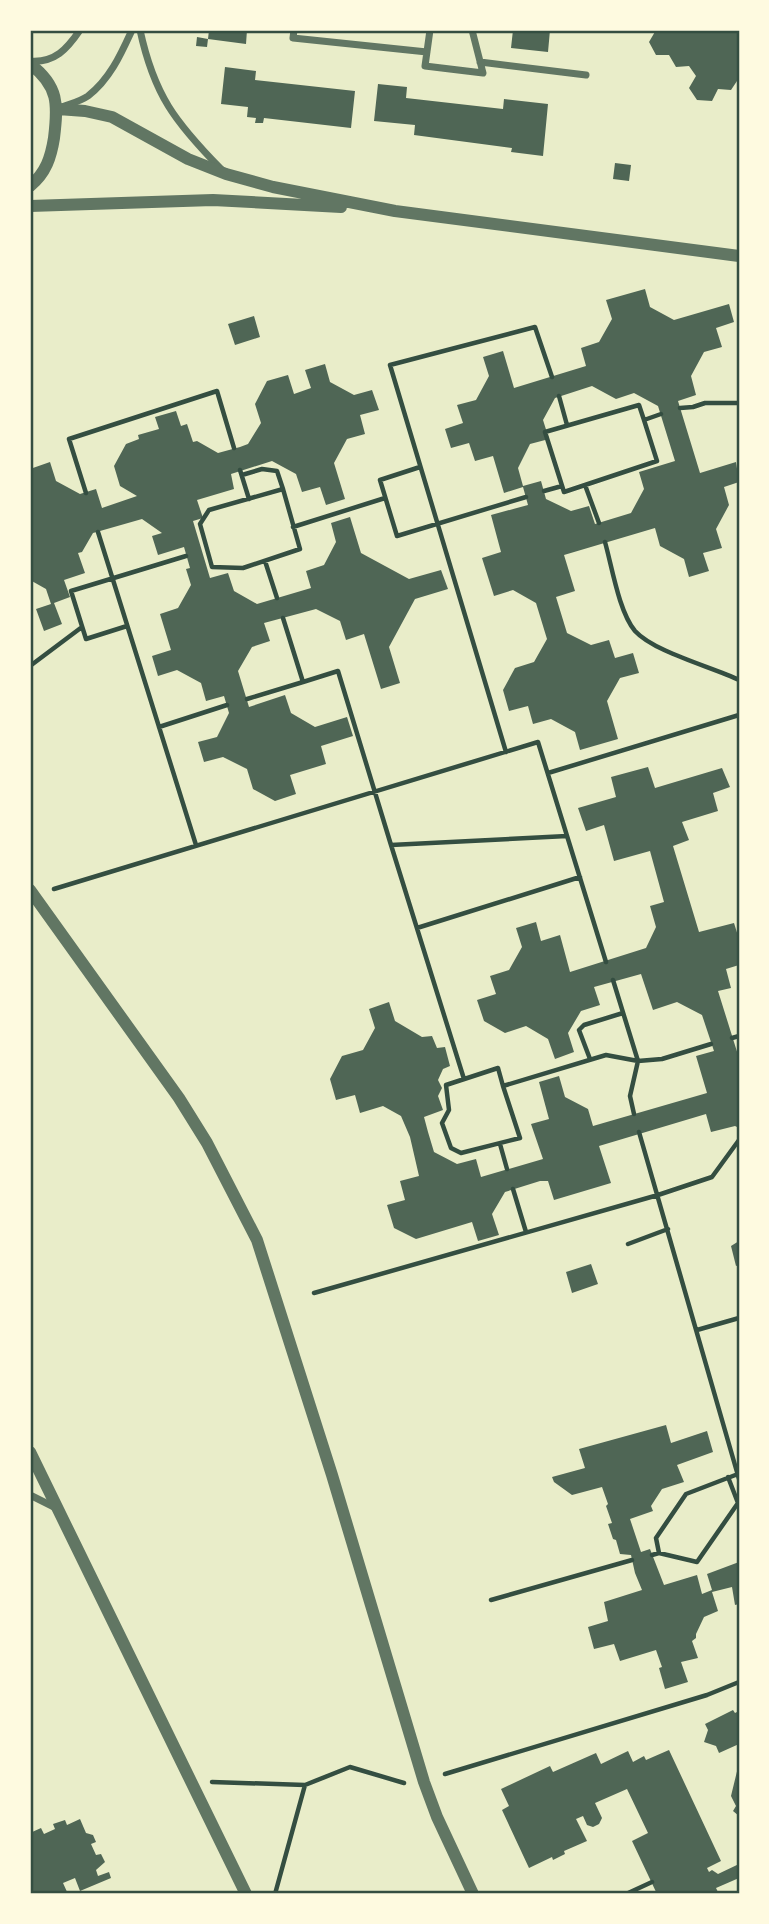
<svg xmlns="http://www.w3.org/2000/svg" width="769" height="1924" viewBox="0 0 769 1924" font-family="'Fira Sans',sans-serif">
	<rect width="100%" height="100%" fill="#e9edc9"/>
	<path fill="#4f6655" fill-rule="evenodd" d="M 209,30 L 247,30 L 246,44 L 208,39 L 207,47 L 196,46 L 197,37 L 208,39 Z
		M 513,30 L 550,30 L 548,52 L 511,48 Z
		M 656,30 L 739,30 L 739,78 L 731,90 L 718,89 L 712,101 L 697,100 L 689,88 L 696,76 L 689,66 L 676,67 L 669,55 L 656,55 L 649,42 Z
		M 225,67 L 256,71 L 255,80 L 355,91 L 351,128 L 264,118 L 263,123 L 255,123 L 256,118 L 247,117 L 248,107 L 221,104 Z
		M 378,84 L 407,87 L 406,98 L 503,109 L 504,99 L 548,104 L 543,156 L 511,152 L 512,148 L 414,135 L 415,125 L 374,121 Z
		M 615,163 L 631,165 L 629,181 L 613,179 Z
		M 645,289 L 650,307 L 674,320 L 729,304 L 734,322 L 716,328 L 722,347 L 704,352 L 691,376 L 696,395 L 678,401 L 700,473 L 736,462 L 739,482 L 724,487 L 729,505 L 716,529 L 722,548 L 703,553 L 709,571 L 689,577 L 684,559 L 660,546 L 655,528 L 564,555 L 575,591 L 556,597 L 567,633 L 591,645 L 609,640 L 615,658 L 633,653 L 639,673 L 620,678 L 607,701 L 618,739 L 580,750 L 575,732 L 551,719 L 533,724 L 528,706 L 509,711 L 503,690 L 515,668 L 534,662 L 547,639 L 536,603 L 513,590 L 494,596 L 482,558 L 501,552 L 491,515 L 528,505 L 523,487 L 504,493 L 493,456 L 475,461 L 469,443 L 451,448 L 445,429 L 463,423 L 457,405 L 476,400 L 489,376 L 483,357 L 503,351 L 514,388 L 586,366 L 581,348 L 599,342 L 612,319 L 606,300 ZM 592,386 L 616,399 L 634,393 L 658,406 L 675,461 L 639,472 L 644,489 L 631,513 L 595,524 L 589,506 L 571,511 L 546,499 L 541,481 L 523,486 L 518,468 L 530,444 L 549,439 L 543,420 L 555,398 Z
		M 254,316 L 260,337 L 235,345 L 228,324 Z
		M 325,364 L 330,382 L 354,395 L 372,390 L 379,410 L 360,415 L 365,434 L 347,439 L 334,463 L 345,499 L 326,505 L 320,487 L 302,492 L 296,474 L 272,461 L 231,474 L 234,489 L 197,500 L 203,518 L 193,521 L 210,578 L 228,573 L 234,591 L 257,604 L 311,588 L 306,571 L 324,565 L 336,542 L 331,523 L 350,517 L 361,553 L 409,579 L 441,570 L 448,589 L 415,599 L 389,647 L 400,683 L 381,689 L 364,634 L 346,640 L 340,621 L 316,609 L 264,623 L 270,641 L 252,647 L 238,671 L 249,707 L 285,695 L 291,713 L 315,727 L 347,717 L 353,736 L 321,746 L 326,764 L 290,775 L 296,794 L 275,801 L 253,789 L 247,769 L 223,757 L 204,762 L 198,742 L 217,737 L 229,713 L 224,696 L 206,701 L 201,683 L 177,670 L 158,676 L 152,656 L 171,650 L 160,614 L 178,608 L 191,585 L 186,569 L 190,568 L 184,547 L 158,555 L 152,536 L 162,533 L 142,519 L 93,533 L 82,552 L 78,553 L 85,573 L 64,580 L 70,597 L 54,603 L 62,624 L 44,631 L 36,609 L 51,604 L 46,589 L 30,580 L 30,469 L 50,462 L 56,481 L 80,494 L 96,489 L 102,508 L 137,496 L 120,486 L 114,466 L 126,444 L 139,439 L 138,435 L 159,429 L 155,417 L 176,411 L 181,426 L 187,424 L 193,442 L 197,441 L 218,453 L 240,447 L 248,444 L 261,423 L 255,404 L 267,381 L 288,375 L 294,394 L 311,388 L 305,370 Z
		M 648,767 L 655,788 L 722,768 L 730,787 L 713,793 L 718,811 L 682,822 L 689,840 L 673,846 L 699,932 L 734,923 L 739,939 L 739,965 L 726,969 L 731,988 L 718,991 L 739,1058 L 739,1128 L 735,1126 L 711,1132 L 706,1114 L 599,1146 L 611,1183 L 554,1200 L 548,1181 L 540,1181 L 505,1192 L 492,1214 L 499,1235 L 478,1241 L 472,1222 L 416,1239 L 394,1228 L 387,1205 L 405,1200 L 400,1181 L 419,1176 L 410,1137 L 401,1116 L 383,1106 L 360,1113 L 355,1095 L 336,1100 L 330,1079 L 342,1056 L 363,1050 L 375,1028 L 369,1009 L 389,1002 L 395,1021 L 422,1037 L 432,1036 L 437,1048 L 445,1047 L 450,1066 L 443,1069 L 438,1080 L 442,1088 L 438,1096 L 443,1110 L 424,1117 L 428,1132 L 434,1152 L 457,1164 L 476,1159 L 481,1177 L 543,1159 L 531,1124 L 549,1119 L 539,1082 L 559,1076 L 565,1097 L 588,1109 L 593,1126 L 707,1093 L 696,1056 L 714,1051 L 702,1015 L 677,1002 L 653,1010 L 641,974 L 594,987 L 600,1005 L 581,1011 L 568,1033 L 574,1052 L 555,1059 L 548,1039 L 526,1026 L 505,1033 L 484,1021 L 477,1000 L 496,994 L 490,976 L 509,970 L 522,947 L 516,928 L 536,922 L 541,941 L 560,935 L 570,972 L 646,948 L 656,927 L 650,906 L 664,902 L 650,851 L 614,861 L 604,825 L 586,831 L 578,808 L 616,797 L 611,777 Z
		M 739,1241 L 739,1265 L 736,1266 L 731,1246 Z
		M 591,1264 L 598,1284 L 572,1293 L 566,1272 Z
		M 666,1425 L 671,1443 L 707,1431 L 713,1452 L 677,1465 L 684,1482 L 662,1489 L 651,1506 L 653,1511 L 630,1519 L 641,1552 L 650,1549 L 664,1585 L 697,1575 L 702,1594 L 712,1590 L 707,1574 L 739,1562 L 739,1604 L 735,1605 L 732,1587 L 712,1592 L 718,1611 L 704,1617 L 696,1634 L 696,1638 L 692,1641 L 698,1658 L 681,1662 L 688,1682 L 665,1689 L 659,1668 L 662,1667 L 656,1650 L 620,1661 L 614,1644 L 594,1649 L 588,1627 L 608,1621 L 604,1602 L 642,1590 L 635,1573 L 631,1555 L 620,1554 L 616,1540 L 613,1539 L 608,1524 L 612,1523 L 606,1506 L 608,1504 L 602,1487 L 572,1495 L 554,1482 L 552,1477 L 585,1468 L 579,1449 Z
		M 733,1710 L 735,1713 L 739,1711 L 739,1744 L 719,1753 L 716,1746 L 704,1742 L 708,1730 L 705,1724 Z
		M 669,1750 L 721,1861 L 707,1868 L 709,1872 L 712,1870 L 718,1874 L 739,1864 L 739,1878 L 716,1888 L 719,1894 L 657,1894 L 632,1841 L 648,1833 L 627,1789 L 595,1803 L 602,1818 L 599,1824 L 593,1827 L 587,1825 L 583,1816 L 576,1819 L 587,1841 L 564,1851 L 565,1854 L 553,1860 L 552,1857 L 529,1868 L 502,1810 L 509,1806 L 501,1789 L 550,1766 L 553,1772 L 596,1753 L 601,1764 L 628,1751 L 633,1762 L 644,1756 L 646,1760 Z
		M 739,1763 L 739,1816 L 733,1811 L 736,1806 L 731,1796 Z
		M 80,1819 L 86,1833 L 93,1835 L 96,1842 L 91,1844 L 96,1855 L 101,1854 L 105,1862 L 96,1870 L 98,1876 L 109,1872 L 111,1878 L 80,1891 L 75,1878 L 63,1883 L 68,1894 L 30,1894 L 30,1833 L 41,1828 L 44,1834 L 55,1829 L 53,1824 L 65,1820 L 67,1825 Z"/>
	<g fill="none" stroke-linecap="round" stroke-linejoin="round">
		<path stroke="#344e41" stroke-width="4.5" d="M 559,396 L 567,425
			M 680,408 L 693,407 L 705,403 L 739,403
			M 644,420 L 639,405 L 545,432 L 564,492 L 657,461 L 644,420 L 661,414
			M 420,467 L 380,480 L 397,536 L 526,497
			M 240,470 L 249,499
			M 242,475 L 262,469 L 277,471 L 283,489
			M 585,485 L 599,523
			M 283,489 L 300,549 L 243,568 L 212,567 L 200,524 L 209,510 Z
			M 544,491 L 562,486
			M 86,493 L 69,439 L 217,391 L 234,448
			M 293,527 L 385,498
			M 98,532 L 196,845
			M 605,542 C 612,567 619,612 635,631 C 654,652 712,667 739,680
			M 265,561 L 277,598
			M 127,626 L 86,639 L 71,591 L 186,556
			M 30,666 L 82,627
			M 303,682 L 338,671 L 391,845 L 567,836
			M 247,699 L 303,682 L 283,618
			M 159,727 L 227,705
			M 506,752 L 390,365 L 535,327 L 552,377
			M 548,773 L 739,715
			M 391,845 L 464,1079
			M 54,889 L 538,742 L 606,962
			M 417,928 L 580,877
			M 613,980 L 638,1061 L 630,1096 L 634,1114
			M 732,1038 L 739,1036
			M 590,1059 L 579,1030 L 584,1025 L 623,1013
			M 503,1086 L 520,1138 L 461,1153 L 451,1148 L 442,1123 L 449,1110 L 446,1085 L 498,1068 L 503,1086 L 606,1055 L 638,1061 L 662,1059 L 711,1044
			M 639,1132 L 739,1479
			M 500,1144 L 507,1169
			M 513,1189 L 526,1232
			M 628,1244 L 668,1229
			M 314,1293 L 658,1195 L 712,1177 L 739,1140
			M 697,1330 L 739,1318
			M 659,1553 L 656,1538 L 686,1494 L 738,1474
			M 652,1555 L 659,1553 L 697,1562 L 738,1503 L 728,1477
			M 491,1600 L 632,1560
			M 445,1774 L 707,1695 L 739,1682
			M 212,1782 L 305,1785 L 350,1767 L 404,1783
			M 275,1894 L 305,1785
			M 626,1894 L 652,1882"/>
		<path stroke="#617663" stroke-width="7" d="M 140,30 C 154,95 175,122 221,169
			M 294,30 L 293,38 L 427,52
			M 430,30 L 425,66 L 483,73 L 472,30
			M 30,61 C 55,63 67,49 80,30
			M 480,62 L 586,75
			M 62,107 C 70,104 81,101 88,96 C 110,79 121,54 132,30
			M 30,1495 L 56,1508"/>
		<path stroke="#617663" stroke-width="12" d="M 30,64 C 59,86 58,105 54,138 C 51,157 46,173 30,186
			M 58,109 L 85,111 L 112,117 L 188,159 L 226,174 L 273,187 L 395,211 L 739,256
			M 30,206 L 213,200 L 341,207
			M 30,890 L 179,1098 L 207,1143 L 257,1240 L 332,1475 L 424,1782 L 437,1817 L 473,1894
			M 30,1452 L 246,1894"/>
	</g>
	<rect width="769" height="1924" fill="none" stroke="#fefae0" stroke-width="63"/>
	<rect x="32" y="32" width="706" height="1860" fill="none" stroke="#344e41" stroke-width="2.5"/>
</svg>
